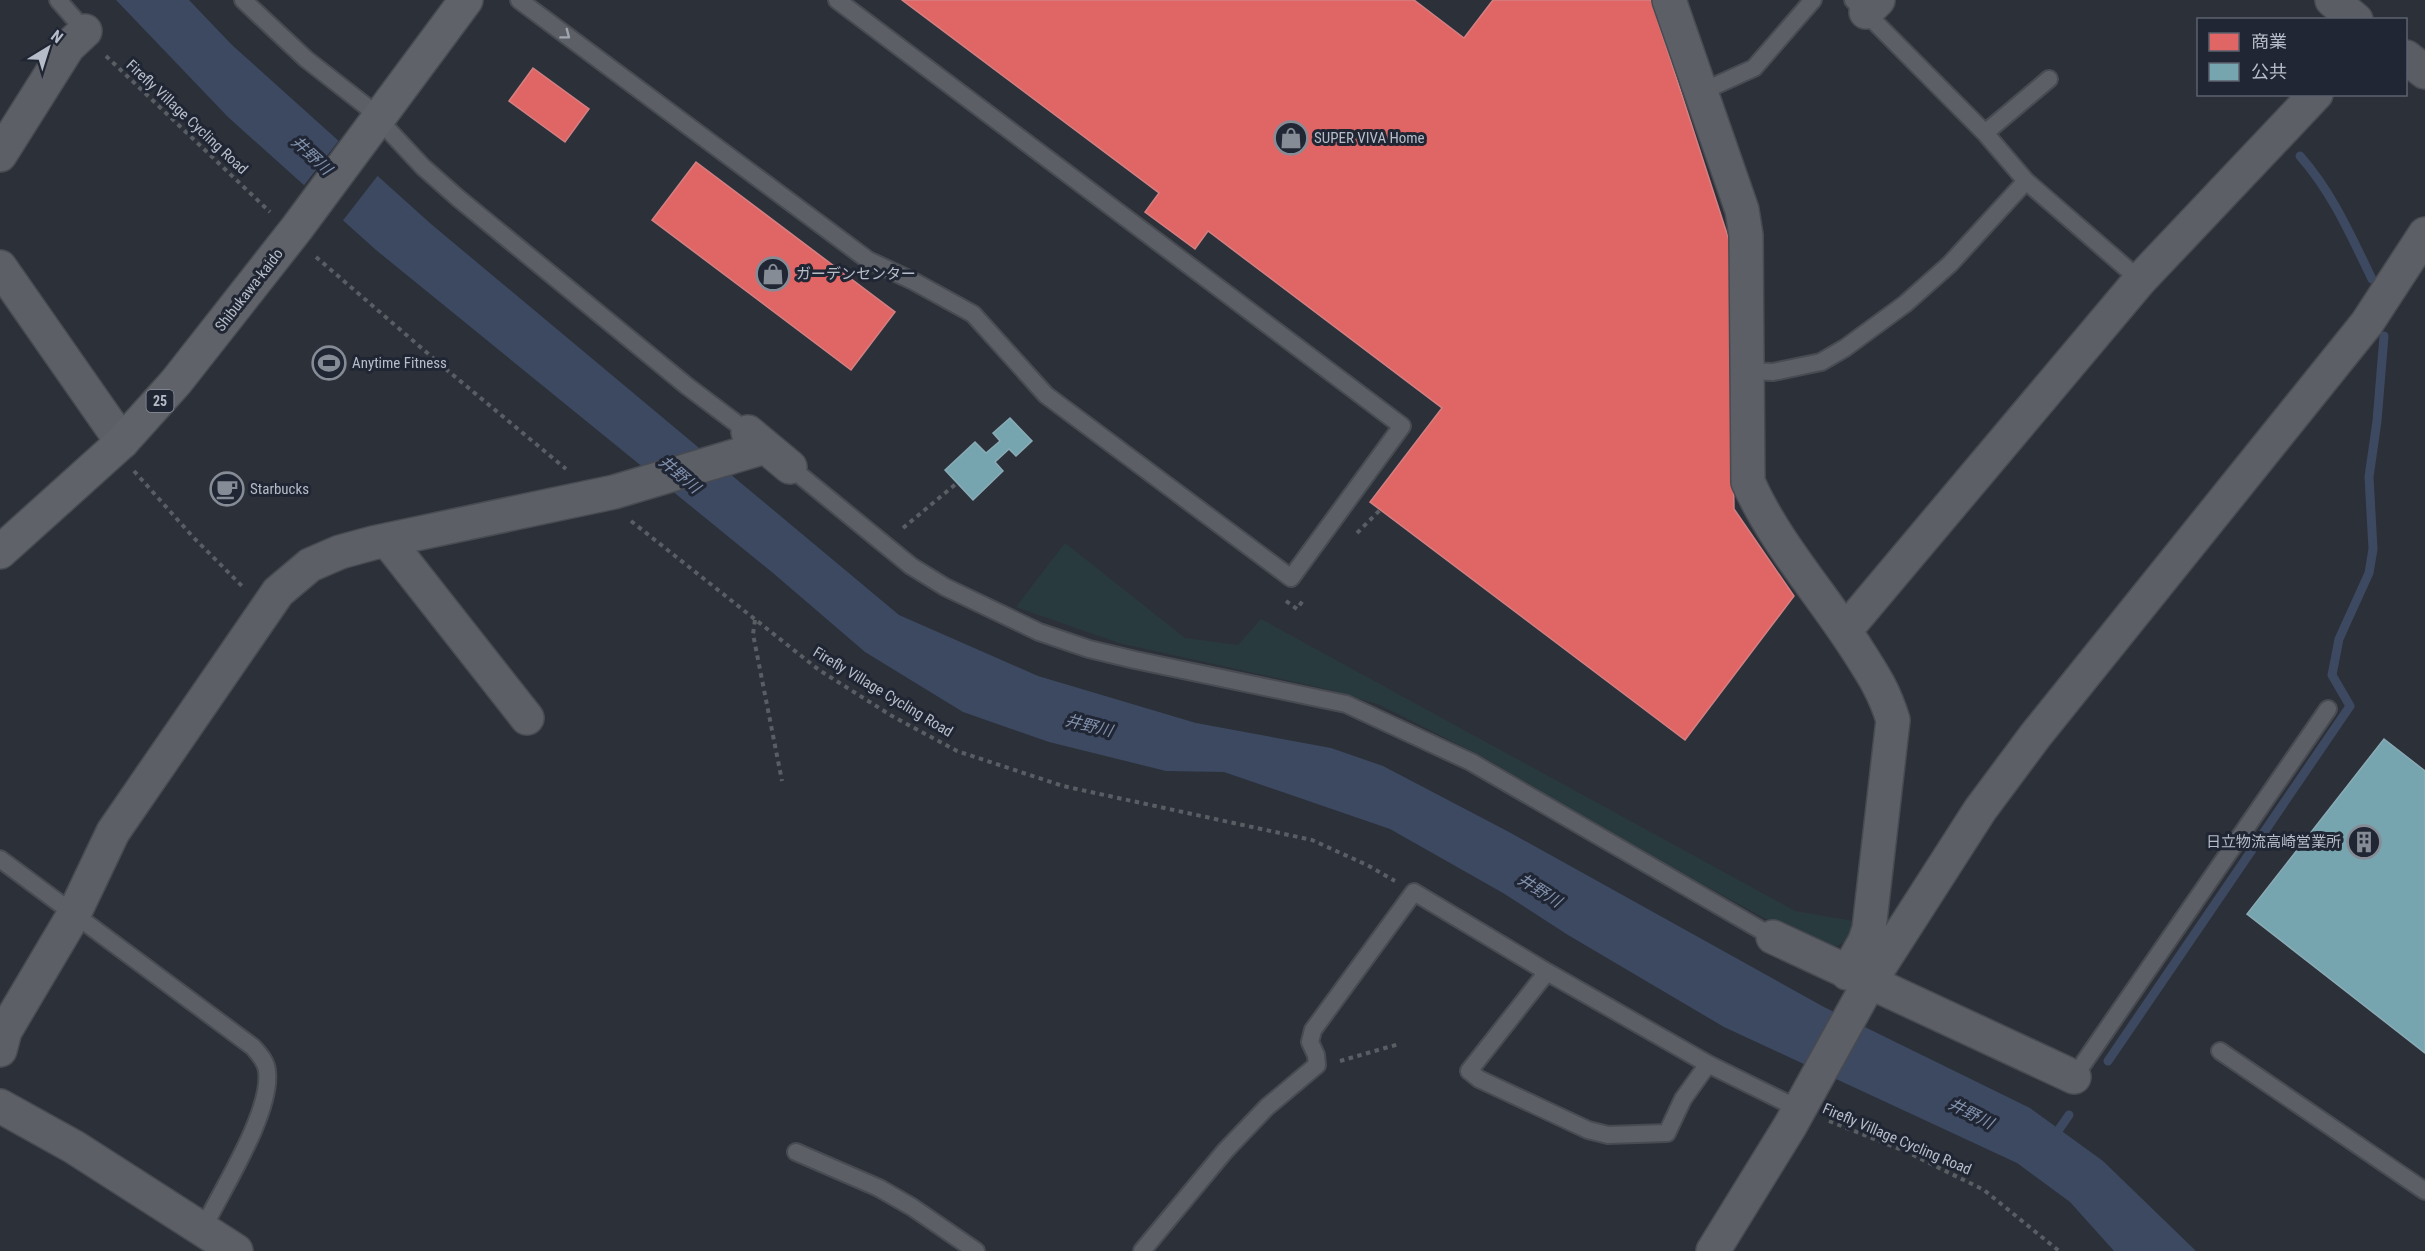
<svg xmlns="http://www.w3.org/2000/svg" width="2425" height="1251" viewBox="0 0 2425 1251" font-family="'Roboto Condensed','Noto Sans JP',sans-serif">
	<rect width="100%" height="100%" fill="#2c3039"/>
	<path fill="#293a3e" d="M 1065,543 L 1185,638 L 1238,645 L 1261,619 L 1795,911 L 1853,921 L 1848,940 L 1834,948 L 1766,919 L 1621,840 L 1485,758 L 1380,705 L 1331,690 L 1119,643 L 1016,607 Z"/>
	<path fill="#3c4961" d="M 116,0 L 189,0 L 232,45 L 431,224 L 899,615 L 1038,676 L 1196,723 L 1331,748 L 1383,766 L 1509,832 L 1824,1007 L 2030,1108 L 2103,1161 L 2196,1251 L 2114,1251 L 2070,1202 L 2017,1163 L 1724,1027 L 1568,935 L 1503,893 L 1390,829 L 1224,772 L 1166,771 L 1049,742 L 963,712 L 865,652 L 773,573 L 376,250 L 228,117 Z"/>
	<path fill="#2c3039" d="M 340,139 L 379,174 L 341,223 L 302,188 Z"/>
	<path fill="#e06666" stroke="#d48083" stroke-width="1.5" d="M 902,0 L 1414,0 L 1464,38 L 1493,0 L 1651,0 L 1729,240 L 1734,509 L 1794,596 L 1685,740 L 1370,502 L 1442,408 L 1208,231 L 1195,249 L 1145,212 L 1159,193 Z
		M 533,68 L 589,109 L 565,142 L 509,101 Z
		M 696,162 L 895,312 L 851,370 L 652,220 Z"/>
	<path fill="#76a5af" stroke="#8aacb6" stroke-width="1.5" d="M 1010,418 L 1032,441 L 1016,456 L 1009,449 L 995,462 L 1003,471 L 973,500 L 945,470 L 975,442 L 986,453 L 1000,441 L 993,433 Z
		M 2384,739 L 2425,771 L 2425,1053 L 2247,914 Z"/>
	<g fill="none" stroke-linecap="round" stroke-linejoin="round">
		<path stroke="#3c4961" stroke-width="9" d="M 2300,156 C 2332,192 2351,236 2372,279
			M 2108,1061 L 2350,706 L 2332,675 L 2339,639 L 2369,573 L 2373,549 L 2369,477 L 2377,421 L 2384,336
			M 2053,1138 L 2069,1115"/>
		<g stroke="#484b51" stroke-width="20">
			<path id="lane" d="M 58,0 L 85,31
				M 243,0 L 306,59 L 366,106 L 423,167 L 458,198 L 687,386 L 748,432
				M 519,0 L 868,260 L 913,281 L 973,314 L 1046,395 L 1291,578 L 1402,426 L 837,0
				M 1853,0 L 1985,133 L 2026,181 L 2140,280
				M 1701,92 L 1754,68 L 1813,0
				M 1985,133 L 2049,79
				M 1747,371 L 1773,372 L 1821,362 L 1845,348 L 1905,304 L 1950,264 L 2026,181
				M 790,467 L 911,566 L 945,587 L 1039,632 L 1089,649 L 1135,660 L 1346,704 L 1471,762 L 1773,937
				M 0,859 L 253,1047 C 259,1054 266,1061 267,1071 C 272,1109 227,1182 209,1217 L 201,1228
				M 1547,972 L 1469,1071 L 1479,1079 L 1588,1130 L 1608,1135 L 1667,1133 L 1683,1099 L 1708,1064
				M 2220,1051 L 2425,1191
				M 2074,1077 L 2328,709
				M 796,1152 L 879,1188 L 912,1207 L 976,1251
				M 1142,1251 L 1225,1151 L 1267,1107 L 1317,1065 L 1316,1055 L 1310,1042 L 1313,1030 L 1414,892 L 1547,972 L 1708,1064 L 1799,1109"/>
		</g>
		<g stroke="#484b51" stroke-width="36">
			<path id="street" d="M 1669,0 L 1742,210 L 1746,235 L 1748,482 C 1775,543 1822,594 1858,651 C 1874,676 1884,691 1893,720 L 1869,929 L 1865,941 L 1847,973
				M 1866,12 L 1878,0
				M 0,155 L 68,47 L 85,31
				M 0,267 L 122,442
				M 748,432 L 790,467
				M 387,540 L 527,718
				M 1843,627 L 1854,620 L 2140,280 L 2316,94
				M 1773,937 L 2074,1077
				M 0,1050 L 5,1031 L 73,916 L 113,832 L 278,592 L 310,565 L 340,552 L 373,543 L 614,492 L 765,447
				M 0,1106 L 74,1147 L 236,1251
				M 1713,1251 L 1790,1126 L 1869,983 L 1980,810 L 2035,736 L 2367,323 L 2425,234"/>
		</g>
		<g stroke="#484b51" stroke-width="36">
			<path id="secondary" d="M 2332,0 L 2356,20
				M 2406,57 L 2425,72"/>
		</g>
		<g stroke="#474b52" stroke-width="36">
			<path id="primary" d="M 0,552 L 122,442 L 176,382 L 297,228 L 466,0"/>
		</g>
		<path stroke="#595e64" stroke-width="4" stroke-dasharray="4.5 4.5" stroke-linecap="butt" d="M 106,56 L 270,212
			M 316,257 L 447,370 L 566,469
			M 134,471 L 193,537 L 244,588
			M 631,521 L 819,670 L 892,716 L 957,751 L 1063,786 L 1312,840 L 1367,865 L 1395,881
			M 903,528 L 957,483
			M 1357,533 L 1380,510
			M 1286,601 L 1297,609 L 1304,599
			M 755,620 L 753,634 L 782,781
			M 1340,1061 L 1399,1044
			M 1829,1121 L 1907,1152 L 1984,1190 L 2059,1251"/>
		<use href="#lane" stroke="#5c5f66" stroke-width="16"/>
		<use href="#street" stroke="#5c5f66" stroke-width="33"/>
		<use href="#secondary" stroke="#5a5e64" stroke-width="33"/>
		<use href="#primary" stroke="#5f6268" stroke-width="33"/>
	</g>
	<defs><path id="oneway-chevron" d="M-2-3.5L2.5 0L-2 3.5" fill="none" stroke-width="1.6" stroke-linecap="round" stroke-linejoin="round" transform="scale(1.5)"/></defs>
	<use stroke="#a0a6b0" href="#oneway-chevron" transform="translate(566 35) rotate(37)"/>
	<defs>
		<g id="shop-ring" transform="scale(1.725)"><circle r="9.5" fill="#202633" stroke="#868c96" stroke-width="1.5"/><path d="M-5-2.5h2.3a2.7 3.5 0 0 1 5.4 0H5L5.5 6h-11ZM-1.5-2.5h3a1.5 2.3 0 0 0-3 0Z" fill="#868c96"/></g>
		<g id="stadium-ring" transform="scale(1.725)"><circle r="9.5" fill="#202633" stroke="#868c96" stroke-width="1.5"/><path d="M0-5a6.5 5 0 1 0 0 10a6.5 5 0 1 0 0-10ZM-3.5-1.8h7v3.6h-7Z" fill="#868c96"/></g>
		<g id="cafe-ring" transform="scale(1.725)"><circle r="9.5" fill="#202633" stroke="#868c96" stroke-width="1.5"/><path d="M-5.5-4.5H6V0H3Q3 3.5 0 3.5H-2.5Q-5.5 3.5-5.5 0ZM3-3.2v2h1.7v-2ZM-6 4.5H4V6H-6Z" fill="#868c96"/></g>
		<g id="building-ring" transform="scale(1.725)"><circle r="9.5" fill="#202633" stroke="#868c96" stroke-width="1.5"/><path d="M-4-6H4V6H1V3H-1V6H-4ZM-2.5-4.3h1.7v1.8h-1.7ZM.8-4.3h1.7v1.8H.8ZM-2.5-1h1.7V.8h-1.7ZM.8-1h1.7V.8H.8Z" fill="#868c96"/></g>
	</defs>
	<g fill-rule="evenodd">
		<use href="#shop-ring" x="1291" y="138"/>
		<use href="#shop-ring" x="773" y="274"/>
		<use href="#stadium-ring" x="329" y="363"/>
		<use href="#cafe-ring" x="227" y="489"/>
		<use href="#building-ring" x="2364" y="842"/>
	</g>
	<g text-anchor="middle" stroke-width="6" stroke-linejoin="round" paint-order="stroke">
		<rect fill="#202633" stroke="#8a909b" stroke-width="1.5" x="146.5" y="390" width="27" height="22" rx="4.5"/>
		<g font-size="14" font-weight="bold" fill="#b7bdc8">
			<text x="160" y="406">25</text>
		</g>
		<g font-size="15" fill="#b7bdc8" stroke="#202633">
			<text transform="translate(187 117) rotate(43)" y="5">Firefly Village Cycling Road</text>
			<text transform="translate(249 290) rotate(-52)" y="5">Shibukawa-kaido</text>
			<text transform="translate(883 692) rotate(31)" y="5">Firefly Village Cycling Road</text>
			<text transform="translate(1897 1139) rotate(23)" y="5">Firefly Village Cycling Road</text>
		</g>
		<g font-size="15" fill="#b7bdc8" stroke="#202633" text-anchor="start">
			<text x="1314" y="143">SUPER VIVA Home</text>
			<text x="796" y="279">ガーデンセンター</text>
			<text x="352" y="368">Anytime Fitness</text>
			<text x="250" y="494">Starbucks</text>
			<text x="2341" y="847" text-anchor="end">日立物流高崎営業所</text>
		</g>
		<g font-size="16" font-style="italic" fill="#8191ad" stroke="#202633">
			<text transform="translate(312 155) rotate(43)" y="6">井野川</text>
			<text transform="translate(680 474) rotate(40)" y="6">井野川</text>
			<text transform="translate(1089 725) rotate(14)" y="6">井野川</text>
			<text transform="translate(1540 890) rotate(32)" y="6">井野川</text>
			<text transform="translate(1971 1113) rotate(27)" y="6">井野川</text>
		</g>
	</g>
	<rect x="2197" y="18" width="210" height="78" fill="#202633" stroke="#5c626f" stroke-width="1.5"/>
	<rect x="2209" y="33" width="30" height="18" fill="#e06666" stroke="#5c626f" stroke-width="1.5"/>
	<text x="2251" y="48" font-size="18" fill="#b7bdc8">商業</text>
	<rect x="2209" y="63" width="30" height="18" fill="#76a5af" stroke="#5c626f" stroke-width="1.5"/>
	<text x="2251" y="78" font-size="18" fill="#b7bdc8">公共</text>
	<g transform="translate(48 48) rotate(38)" stroke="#202633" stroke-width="4.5" paint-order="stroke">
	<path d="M0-4.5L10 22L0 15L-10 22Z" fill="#b7bdc8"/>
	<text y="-9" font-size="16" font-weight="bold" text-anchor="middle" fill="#b7bdc8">N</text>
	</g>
</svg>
